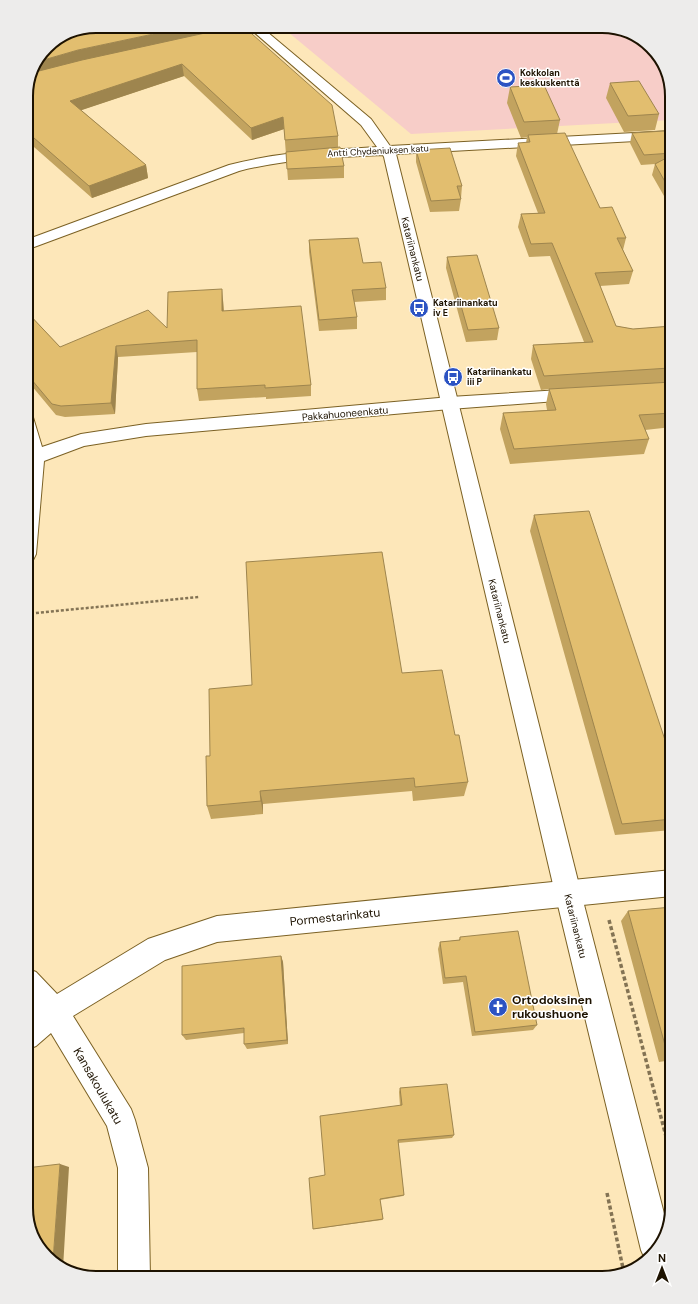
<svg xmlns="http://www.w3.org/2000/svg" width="698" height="1304" viewBox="0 0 698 1304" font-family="'DM Sans',sans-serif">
	<rect width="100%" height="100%" fill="#fde7b9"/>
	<path fill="#f7cdc8" d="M 313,26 L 607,26 L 644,40 L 667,69 L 672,96 L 672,120 L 411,134 L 288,32 Z"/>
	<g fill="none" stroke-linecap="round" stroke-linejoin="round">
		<g stroke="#7b6124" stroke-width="2">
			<path id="street" d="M 254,26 L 276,26 L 274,28 L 219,41 L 213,37 L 215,35 Z
				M 577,389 L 583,391 L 586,395 L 583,399 L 450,409 L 146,436 L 84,446 L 44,461 L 36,554 L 33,560 L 26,562 L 26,412 L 32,414 L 42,447 L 81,434 L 146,424 L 450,397 Z
				M 672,870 L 672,896 L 217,942 L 165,960 L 73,1016 L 131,1109 L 135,1120 L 148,1168 L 150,1278 L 118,1278 L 118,1168 L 107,1126 L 51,1033 L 36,1046 L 26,1050 L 26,1017 L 34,1010 L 26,1002 L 26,968 L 36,972 L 57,994 L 148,939 L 217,916 Z"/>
		</g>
		<g stroke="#7b6124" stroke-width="2">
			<path id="secondary" d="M 247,26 L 260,26 L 371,119 L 390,146 L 672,131 L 672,139 L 396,154 L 581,893 L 667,1225 L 660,1247 L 645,1259 L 641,1250 L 555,893 L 384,157 L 383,155 C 334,157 286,159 239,171 L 26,250 L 26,240 L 229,165 C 278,152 327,150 377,147 L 361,125 Z"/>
		</g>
		<path stroke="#837354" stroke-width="2.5" stroke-dasharray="3 2" stroke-linecap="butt" d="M 26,614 L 199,597"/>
		<path stroke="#837354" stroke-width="3.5" stroke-dasharray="4 2.5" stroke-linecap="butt" d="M 609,920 L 672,1159
			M 607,1193 L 624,1273"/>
		<use href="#street" fill="#fff" fill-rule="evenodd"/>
		<use href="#secondary" fill="#fff" fill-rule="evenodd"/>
	</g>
	<path fill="#c2a35f" d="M 233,27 L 338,136 L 338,147 L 344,166 L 344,178 L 288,180 L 284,129 L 252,140 L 184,76 L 81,110 L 146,165 L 148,178 L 92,198 L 26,140 L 26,92 Z
		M 610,83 L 659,114 L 655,130 L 624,132 L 606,98 Z
		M 510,87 L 560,120 L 557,134 L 600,208 L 626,238 L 623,250 L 633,271 L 629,284 L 600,286 L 616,326 L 633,329 L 672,326 L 672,373 L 668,373 L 665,382 L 672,382 L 672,427 L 645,430 L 649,439 L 644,454 L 510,464 L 500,429 L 503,413 L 547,410 L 546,404 L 549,389 L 541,390 L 531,359 L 533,345 L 584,342 L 550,256 L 529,257 L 518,227 L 521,214 L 538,213 L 516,156 L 518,143 L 526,143 L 527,137 L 521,138 L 507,103 Z
		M 632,133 L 672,145 L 672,210 L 652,175 L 655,164 L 641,165 L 630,143 Z
		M 416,150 L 462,186 L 461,198 L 460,198 L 461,199 L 459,211 L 430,212 L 416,162 Z
		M 309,240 L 363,263 L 386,288 L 386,300 L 354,302 L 357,317 L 357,329 L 319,331 L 309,252 Z
		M 447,257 L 499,328 L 497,340 L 466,342 L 446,268 Z
		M 223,300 L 224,311 L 311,385 L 311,396 L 266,399 L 266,397 L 199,401 L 197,389 L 197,352 L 118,357 L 115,414 L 65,417 L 56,415 L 26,379 L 26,311 L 60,347 L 167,328 Z
		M 534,515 L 672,761 L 672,830 L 615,835 L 530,531 Z
		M 671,522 L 672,522 L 672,549 L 666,533 Z
		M 402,673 L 455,735 L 468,782 L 464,796 L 413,801 L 412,791 L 263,804 L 263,814 L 211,819 L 207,806 L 210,756 Z
		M 672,907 L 672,1060 L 659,1062 L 621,921 L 628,911 Z
		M 460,937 L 537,1025 L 533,1030 L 472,1036 L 463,982 L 443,984 L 438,949 L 440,942 L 459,940 Z
		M 281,956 L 283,962 L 288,1044 L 247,1049 L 244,1044 L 244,1033 L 186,1040 L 182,1035 Z
		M 400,1088 L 454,1135 L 452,1138 L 398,1143 L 404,1195 L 403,1196 L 380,1200 L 383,1219 L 382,1220 L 314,1229 L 313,1229 L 325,1175 L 400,1106 L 399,1092 Z"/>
	<path fill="#9e854e" d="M 191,26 L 233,26 L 233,29 L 33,76 L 40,61 L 78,50 Z
		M 182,64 L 184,76 L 73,113 L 70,101 Z
		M 283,117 L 284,129 L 252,140 L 251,128 Z
		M 146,165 L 148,178 L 92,198 L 89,186 Z
		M 222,289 L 223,300 L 224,322 L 222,311 Z
		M 116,346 L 118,357 L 115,414 L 111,403 Z
		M 260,791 L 263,804 L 263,814 L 261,801 Z
		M 281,956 L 283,962 L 288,1044 L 287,1040 Z
		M 60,1164 L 69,1167 L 63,1268 L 57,1266 L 53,1261 Z"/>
	<path fill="#e2be6f" stroke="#9e854e" d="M 96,26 L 191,26 L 78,50 L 40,61 L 47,46 L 70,31 Z
		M 237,26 L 243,26 L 332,105 L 338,136 L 285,140 L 283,117 L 251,128 L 182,64 L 70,101 L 146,165 L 89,186 L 26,131 L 26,92 L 35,72 L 82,60 Z
		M 639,81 L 659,114 L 628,116 L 610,83 Z
		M 544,85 L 560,120 L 524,122 L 510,87 Z
		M 664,131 L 672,145 L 672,153 L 644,155 L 632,133 Z
		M 565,133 L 600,208 L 612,207 L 626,238 L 617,238 L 633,271 L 595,273 L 616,326 L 633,329 L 672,326 L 672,360 L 666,360 L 670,368 L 544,376 L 533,345 L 593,342 L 552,243 L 531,244 L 521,214 L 545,213 L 518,143 L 530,142 L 528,135 Z
		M 340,147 L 344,166 L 287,169 L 286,152 Z
		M 450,148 L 462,186 L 457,186 L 461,199 L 431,201 L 416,150 Z
		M 672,155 L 672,194 L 655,164 Z
		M 358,238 L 363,263 L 381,262 L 386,288 L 352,290 L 357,317 L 319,320 L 309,240 Z
		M 477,255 L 499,328 L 468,330 L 447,257 Z
		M 222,289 L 222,311 L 301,306 L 311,385 L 265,388 L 265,385 L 197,389 L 197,340 L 116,346 L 111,403 L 61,406 L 52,404 L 26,373 L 26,311 L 60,347 L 148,310 L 167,328 L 168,292 Z
		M 672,382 L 672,413 L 639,415 L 649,439 L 514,449 L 503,413 L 556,410 L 549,389 Z
		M 589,511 L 672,761 L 672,819 L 622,824 L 534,515 Z
		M 382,552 L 402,673 L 442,670 L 455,735 L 459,735 L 468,782 L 415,787 L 414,778 L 260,791 L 261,801 L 207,806 L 206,756 L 210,756 L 209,689 L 252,685 L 246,562 Z
		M 672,907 L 672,1055 L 668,1056 L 628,911 Z
		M 518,931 L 537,1025 L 475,1032 L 466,976 L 445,978 L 440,942 L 460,940 L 460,937 Z
		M 281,956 L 287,1040 L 244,1044 L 244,1028 L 182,1035 L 182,966 Z
		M 447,1084 L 454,1135 L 398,1140 L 404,1195 L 380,1199 L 383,1219 L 313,1229 L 309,1178 L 325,1175 L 320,1116 L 402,1105 L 400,1088 Z
		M 60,1164 L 53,1261 L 31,1235 L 26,1208 L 26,1168 Z"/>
	<defs>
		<g id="stadium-disc" transform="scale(1)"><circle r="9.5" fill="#2c53c3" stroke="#fff"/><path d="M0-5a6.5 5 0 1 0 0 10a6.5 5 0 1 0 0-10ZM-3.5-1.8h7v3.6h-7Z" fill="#fff"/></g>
		<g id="bus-disc" transform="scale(1)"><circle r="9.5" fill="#2c53c3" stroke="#fff"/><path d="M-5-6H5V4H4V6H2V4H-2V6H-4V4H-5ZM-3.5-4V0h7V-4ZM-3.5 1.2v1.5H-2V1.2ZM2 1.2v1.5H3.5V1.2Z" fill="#fff"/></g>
		<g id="church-disc" transform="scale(1)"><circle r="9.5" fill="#2c53c3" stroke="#fff"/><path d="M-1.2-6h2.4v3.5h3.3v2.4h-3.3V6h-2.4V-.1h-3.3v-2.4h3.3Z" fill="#fff"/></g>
	</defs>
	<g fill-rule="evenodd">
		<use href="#stadium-disc" x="506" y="78"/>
		<use href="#bus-disc" x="419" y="308"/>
		<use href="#bus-disc" x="453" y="377"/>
		<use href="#church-disc" x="498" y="1007"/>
	</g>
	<g text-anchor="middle" stroke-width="3" stroke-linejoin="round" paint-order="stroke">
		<g font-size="9" font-weight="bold" fill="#1d1200" stroke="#fff" text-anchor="start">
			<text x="520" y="76">Kokkolan<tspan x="520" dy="10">keskuskenttä</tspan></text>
			<text x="433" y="306">Katariinankatu<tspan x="433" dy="10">iv E</tspan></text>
			<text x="467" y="375">Katariinankatu<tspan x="467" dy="10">iii P</tspan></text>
		</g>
		<g font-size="9" fill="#1d1200" stroke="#fff">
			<text transform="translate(378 151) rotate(-3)" y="3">Antti Chydeniuksen katu</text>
		</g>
		<g font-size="10" fill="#1d1200" stroke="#fff">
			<text transform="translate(413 249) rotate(76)" y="4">Katariinankatu</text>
			<text transform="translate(345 413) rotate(-5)" y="4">Pakkahuoneenkatu</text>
			<text transform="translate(500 611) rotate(76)" y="4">Katariinankatu</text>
			<text transform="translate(576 926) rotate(76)" y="4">Katariinankatu</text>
		</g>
		<g font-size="12" fill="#1d1200" stroke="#fff">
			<text transform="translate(335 917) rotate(-6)" y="4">Pormestarinkatu</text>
			<text transform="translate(98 1086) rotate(60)" y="4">Kansakoulukatu</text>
		</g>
		<g font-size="12" font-weight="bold" fill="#1d1200" stroke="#fff" text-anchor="start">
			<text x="512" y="1004">Ortodoksinen<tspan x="512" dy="14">rukoushuone</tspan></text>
		</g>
	</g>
	<path d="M0 0H698V1304H0ZM96 33H602A63 63 0 0 1 665 96V1208A63 63 0 0 1 602 1271H96A63 63 0 0 1 33 1208V96A63 63 0 0 1 96 33Z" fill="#edeceb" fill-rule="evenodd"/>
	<path fill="none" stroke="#1d1200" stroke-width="2" d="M96 33H602A63 63 0 0 1 665 96V1208A63 63 0 0 1 602 1271H96A63 63 0 0 1 33 1208V96A63 63 0 0 1 96 33Z"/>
	<g transform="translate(662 1268)" stroke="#ffffff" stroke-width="3" paint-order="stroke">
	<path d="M0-3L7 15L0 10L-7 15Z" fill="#1d1200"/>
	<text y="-6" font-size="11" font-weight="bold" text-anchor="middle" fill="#1d1200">N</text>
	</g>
</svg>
